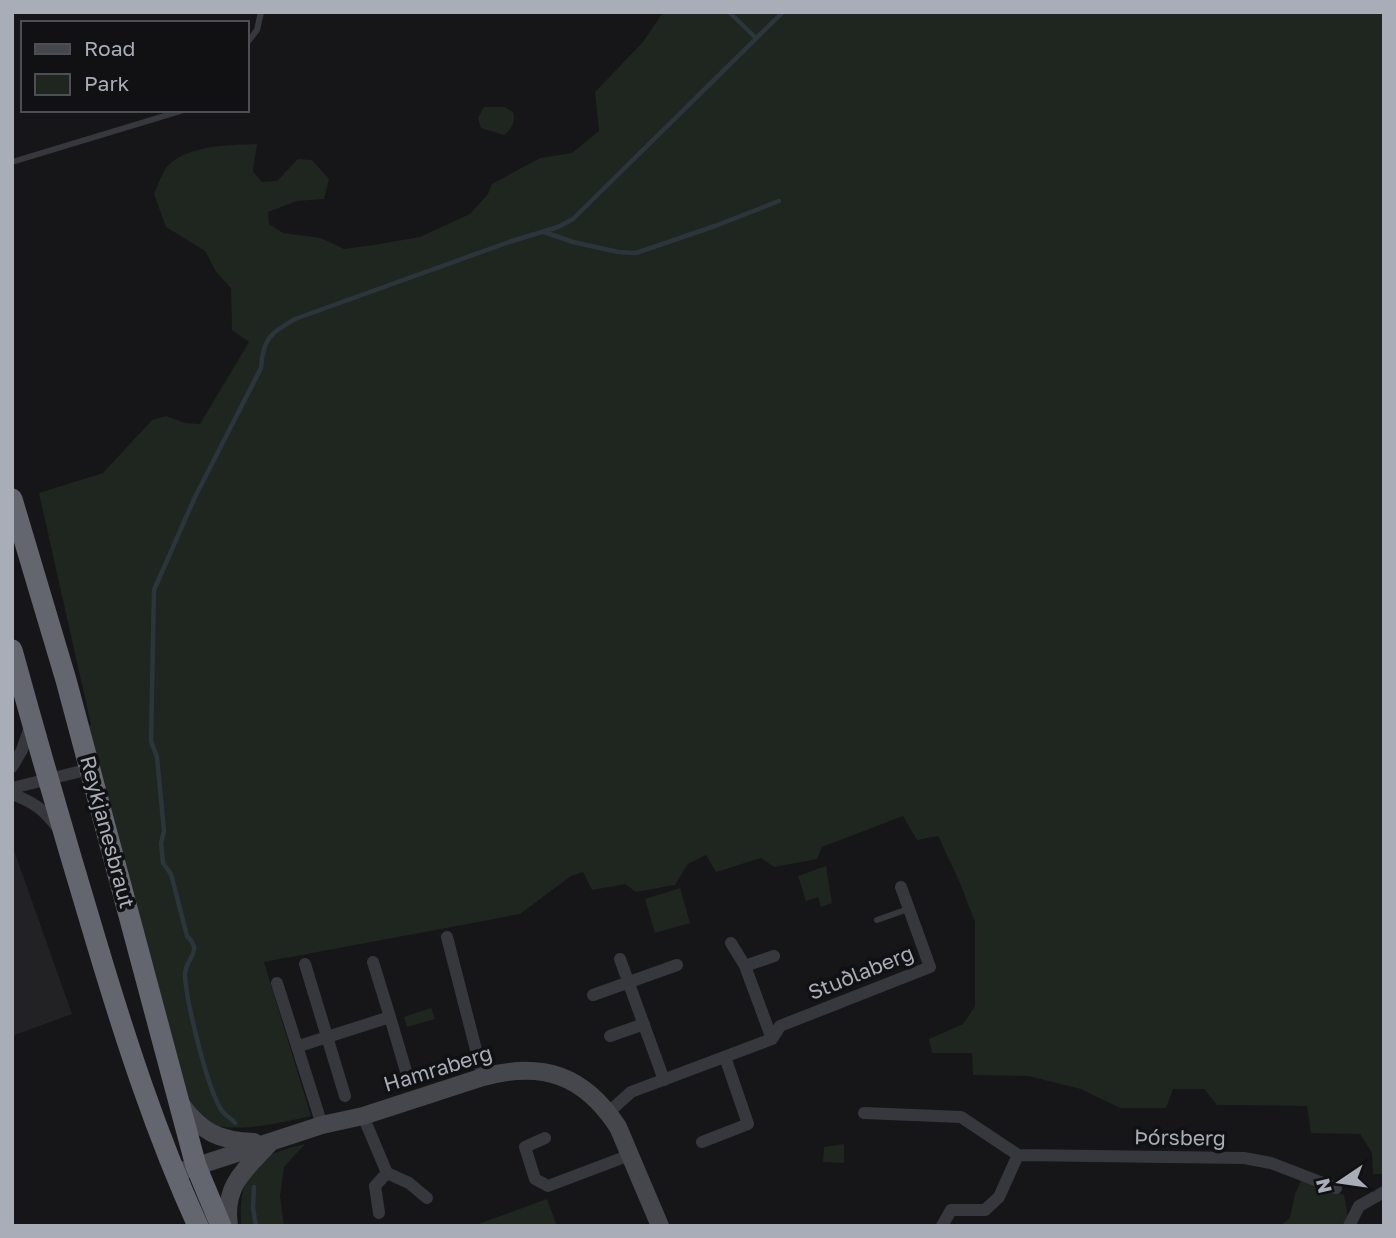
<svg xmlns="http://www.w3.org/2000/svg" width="1396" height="1238" viewBox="0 0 1396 1238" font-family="'Golos Text',sans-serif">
	<rect width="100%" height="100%" fill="#161618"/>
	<path fill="#222225" d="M 12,845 L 72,1014 L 12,1036 Z"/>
	<path fill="#1e261f" d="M 663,12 L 1384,12 L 1384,1174 L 1373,1174 L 1372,1153 L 1360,1134 L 1311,1133 L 1307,1106 L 1217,1105 L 1204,1089 L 1173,1089 L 1166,1108 L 1120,1108 L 1081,1089 L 1028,1076 L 973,1075 L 972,1053 L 932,1053 L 929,1039 L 963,1024 L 975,1006 L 975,922 L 960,883 L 938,836 L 917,840 L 903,816 L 822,847 L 817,859 L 774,867 L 761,858 L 716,872 L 706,855 L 688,864 L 675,885 L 636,892 L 625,884 L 592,890 L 583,872 L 571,876 L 520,914 L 264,962 L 311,1116 C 285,1122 224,1137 202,1119 C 196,1113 190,1104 185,1097 L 84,727 L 91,725 L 39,493 L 103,473 L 152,420 L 166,416 L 185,423 L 200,424 L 249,342 L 232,330 L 231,288 L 216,272 L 205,251 L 166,227 L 154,194 C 158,186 161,175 166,168 C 184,145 231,145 257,144 L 253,171 L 262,182 L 277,181 L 298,159 L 312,160 L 329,179 L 324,199 L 297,201 L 268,212 L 269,224 L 283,233 L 321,238 L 344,249 L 373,245 L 420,237 L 470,214 L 488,194 L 492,184 L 540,158 L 572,153 L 599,131 L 595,92 L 643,42 Z
		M 484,107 L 505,107 L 513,112 C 516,121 512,129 504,135 L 481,128 L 478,118 Z
		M 826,866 L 832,903 L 821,907 L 818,897 L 806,901 L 798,876 Z
		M 680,888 L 690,923 L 655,933 L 645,899 Z
		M 431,1008 L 435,1019 L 407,1027 L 404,1017 Z
		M 305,1144 L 284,1167 L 280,1196 L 284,1226 L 241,1226 C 240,1205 241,1177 258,1162 C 270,1152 291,1148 305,1144 Z
		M 844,1144 L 844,1163 L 823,1162 L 824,1147 Z
		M 1302,1179 L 1344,1195 L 1348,1218 L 1344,1226 L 1280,1226 L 1290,1218 L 1295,1194 Z
		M 547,1199 L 557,1226 L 473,1226 Z"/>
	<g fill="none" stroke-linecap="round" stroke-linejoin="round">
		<path stroke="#2c353c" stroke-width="4.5" d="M 729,12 L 756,38
			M 544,232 L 573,242 L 618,252 L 636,253 L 715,226 L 779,201
			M 235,1123 C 232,1119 226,1116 223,1112 C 208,1094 186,999 185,975 C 185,958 204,952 187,936 L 171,874 L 163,863 L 161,843 L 164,831 L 157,757 L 151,741 L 154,590 L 195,497 L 261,368 C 263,338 270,334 295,319 L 509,242 L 558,227 L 573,219 L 783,12
			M 254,1187 L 253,1208 L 256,1226"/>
		<path stroke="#37383d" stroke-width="6" d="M 247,43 L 257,30 L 261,12
			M 12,162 L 184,110
			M 877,920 L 908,909"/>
		<path stroke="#37383d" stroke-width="12" d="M 12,767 L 22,750 L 31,724
			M 12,788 L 90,769
			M 12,794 C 35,803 43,809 58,828
			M 447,937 L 483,1077
			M 731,943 L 745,966 L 772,1039
			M 620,959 L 664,1080
			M 305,964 L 345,1096
			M 745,966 L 774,956
			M 277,983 L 322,1125
			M 593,995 L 677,965
			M 390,1017 L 408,1078
			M 610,1036 L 644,1024
			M 299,1046 L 390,1017 L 373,962
			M 609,1112 L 631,1092 L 772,1039 L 780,1026 L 930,967 L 901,887
			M 864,1113 L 961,1117 L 1018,1155 L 999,1197 L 985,1210 L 951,1210 L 942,1226
			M 363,1116 L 387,1173 L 409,1183 L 427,1198
			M 545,1138 L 525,1147 L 535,1179 L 548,1186 L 630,1155
			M 702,1142 L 748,1124 L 725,1057
			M 1018,1155 L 1244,1158 L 1271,1163 L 1336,1188
			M 379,1213 L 375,1186 L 387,1173
			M 1349,1226 L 1359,1206 L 1384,1192"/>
		<path stroke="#45474d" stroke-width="18" d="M 180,1103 C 201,1132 219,1141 254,1142
			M 185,1170 L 322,1125 L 363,1116 L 483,1077 C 543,1061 584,1075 618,1127 L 660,1226
			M 229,1226 C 223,1185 245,1170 270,1143"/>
		<path stroke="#63666e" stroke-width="21" d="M 12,499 L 66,680 L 196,1166 L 221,1226
			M 12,650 C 39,748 67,845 96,941 C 125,1038 156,1134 198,1226"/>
	</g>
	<g text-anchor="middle" stroke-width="7" stroke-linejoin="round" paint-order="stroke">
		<g font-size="21" fill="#a8adb8" stroke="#111113">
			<text transform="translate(107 832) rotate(75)" y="7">Reykjanesbraut</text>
			<text transform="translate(861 973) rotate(-22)" y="7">Stuðlaberg</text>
			<text transform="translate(438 1069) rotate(-17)" y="7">Hamraberg</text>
			<text transform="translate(1180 1138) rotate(1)" y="7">Þórsberg</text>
		</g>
	</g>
	<rect width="1396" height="1238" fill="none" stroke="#a8adb8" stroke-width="28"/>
	<rect x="21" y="21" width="228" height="91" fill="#111113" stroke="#4d4f55" stroke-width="2"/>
	<rect x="35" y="44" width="35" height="10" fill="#45474d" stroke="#4d4f55" stroke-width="2"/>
	<text x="84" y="56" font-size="21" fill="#a8adb8">Road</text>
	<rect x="35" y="74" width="35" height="21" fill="#1e261f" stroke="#4d4f55" stroke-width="2"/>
	<text x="84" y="91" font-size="21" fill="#a8adb8">Park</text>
	<g transform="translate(1340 1182) rotate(257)" stroke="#111113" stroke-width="5" paint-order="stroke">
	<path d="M0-5L12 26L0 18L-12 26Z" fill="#a8adb8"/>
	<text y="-10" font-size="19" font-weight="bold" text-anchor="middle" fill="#a8adb8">N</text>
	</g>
</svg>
